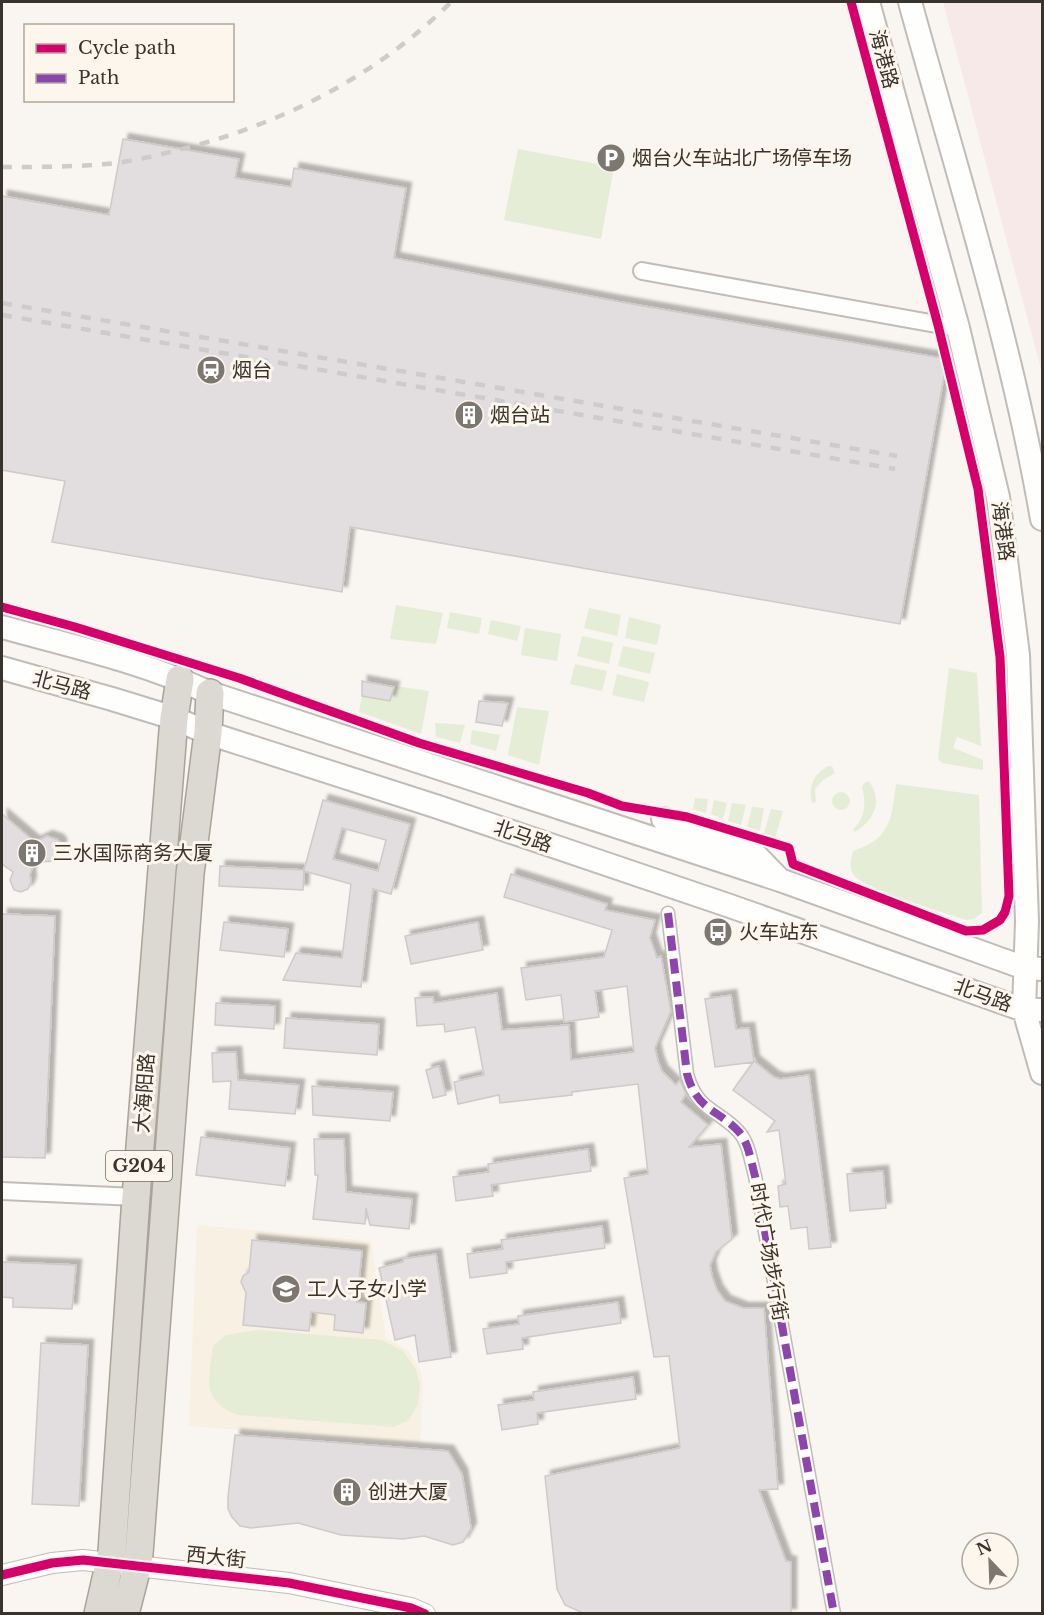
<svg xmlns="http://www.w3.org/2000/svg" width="1044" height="1615" viewBox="0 0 1044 1615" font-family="'Libre Baskerville','Noto Sans SC',serif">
	<defs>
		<filter id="shadow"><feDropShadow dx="5.5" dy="-5.5" stdDeviation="1.5" flood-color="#0004"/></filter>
	</defs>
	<rect width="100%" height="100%" fill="#f9f5f0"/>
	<path fill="#f7e9e8" d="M 943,2 L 1042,2 L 1042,373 Z"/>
	<path fill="#f8f0e2" d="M 197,1225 L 371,1241 L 386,1338 L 409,1351 L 420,1370 L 423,1384 L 420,1444 L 189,1426 Z"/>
	<path fill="#e5edd6" d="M 518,149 L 614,167 L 601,239 L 504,220 Z
		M 396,605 L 443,613 L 436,644 L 390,639 Z
		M 589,608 L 621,615 L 617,636 L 584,628 Z
		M 450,612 L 482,618 L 479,634 L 447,628 Z
		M 629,617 L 661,625 L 657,645 L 625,638 Z
		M 491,620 L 521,626 L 517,641 L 488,634 Z
		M 525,628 L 561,634 L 557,661 L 521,655 Z
		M 582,636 L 613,643 L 609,664 L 577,656 Z
		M 623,646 L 655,653 L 650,674 L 618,666 Z
		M 575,664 L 607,671 L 602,691 L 570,684 Z
		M 949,668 L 977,673 L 981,746 L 957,737 L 953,748 L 983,760 L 983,770 L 942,763 L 938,759 Z
		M 617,674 L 649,682 L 644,702 L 612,695 Z
		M 395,686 L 429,691 L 421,734 L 359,712 L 362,696 L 390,701 Z
		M 517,707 L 549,711 L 539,765 L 508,755 Z
		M 435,723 L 465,725 L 460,743 L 436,737 Z
		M 472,730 L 500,735 L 496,751 L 470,744 Z
		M 828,766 L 832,766 L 835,773 L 823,780 L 815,789 L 816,802 L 812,803 C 808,786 813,775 828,766 Z
		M 869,781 C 883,801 875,820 855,832 L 853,829 C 866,818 866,802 862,787 L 864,783 Z
		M 896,784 L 979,795 L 982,913 L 974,919 L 966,920 C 946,913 862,889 853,874 C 849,868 851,859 853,851 C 891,838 891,821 896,784 Z
		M832 801a9 9 0 1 1 18 0a9 9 0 1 1-18 0Z
		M 695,798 L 708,799 L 706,813 L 693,809 Z
		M 714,800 L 727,803 L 723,819 L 711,814 Z
		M 732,803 L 746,805 L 741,825 L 728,821 Z
		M 752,807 L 764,808 L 760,831 L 747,827 Z
		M 771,809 L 783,811 L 775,838 L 764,833 Z
		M 257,1330 L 382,1340 L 403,1351 L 416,1369 L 420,1385 L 418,1404 L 409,1420 L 394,1427 L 238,1415 C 200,1400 209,1379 213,1346 L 226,1335 Z"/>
	<path fill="#e2ddde" stroke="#cecaca" stroke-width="1.5" fill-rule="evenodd" filter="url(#shadow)" d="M 123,139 L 239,159 L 235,178 L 291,187 L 294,168 L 406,188 L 394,258 L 615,301 L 947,359 L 900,624 L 350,527 L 342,592 L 52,542 L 65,481 L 2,470 L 2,196 L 109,215 Z
		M 362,681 L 394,687 L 390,701 L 362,696 Z
		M 479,701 L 508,703 L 502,726 L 476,722 Z
		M 323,800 L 410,824 L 391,894 L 373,889 L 361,987 L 283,980 L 296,953 L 342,958 L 351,884 L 304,871 L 303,890 L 219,886 L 220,866 L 304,870 ZM 342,828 L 386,840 L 378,871 L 333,859 Z
		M 2,814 L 35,842 L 47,836 L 58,840 L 61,844 L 61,856 L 54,861 L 39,862 L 33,867 L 30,874 L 31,882 L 28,889 L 21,892 L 14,890 L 10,880 L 13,872 L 2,864 Z
		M 511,874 L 607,904 L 605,910 L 655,920 L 650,938 L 657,958 L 661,956 L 671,1011 L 655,1048 L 658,1061 L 662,1071 L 676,1085 L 680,1080 L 686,1094 L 681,1102 L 708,1125 L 689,1147 L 721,1144 L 732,1239 L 716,1252 L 710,1265 L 712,1276 L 717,1290 L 725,1301 L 743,1308 L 764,1308 L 778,1489 L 759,1490 L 786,1561 L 791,1562 L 791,1614 L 585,1614 L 565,1605 L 557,1589 L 545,1476 L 680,1448 L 669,1356 L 654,1357 L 624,1178 L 648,1174 L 638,1084 L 572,1092 L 572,1095 L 500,1103 L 499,1095 L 458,1104 L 454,1082 L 484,1075 L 475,1027 L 445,1032 L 444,1024 L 417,1026 L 415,998 L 433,997 L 434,1003 L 497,993 L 502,1030 L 569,1025 L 571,1060 L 634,1052 L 627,986 L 595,991 L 599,1017 L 564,1022 L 561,995 L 526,1000 L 521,968 L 604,957 L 612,930 L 504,897 Z
		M 2,914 L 55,916 L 45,1158 L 2,1157 Z
		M 224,922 L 288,929 L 284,957 L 220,950 Z
		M 478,922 L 483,950 L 411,964 L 405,936 Z
		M 731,995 L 736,1029 L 749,1028 L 754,1062 L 715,1067 L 705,999 Z
		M 216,1003 L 275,1006 L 274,1029 L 215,1025 Z
		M 286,1018 L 379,1024 L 377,1055 L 284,1048 Z
		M 236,1052 L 238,1080 L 299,1085 L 295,1114 L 229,1109 L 231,1081 L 213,1082 L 212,1053 Z
		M 754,1061 L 774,1077 L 780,1079 L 809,1075 L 831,1247 L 809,1249 L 807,1227 L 791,1229 L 788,1206 L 780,1207 L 778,1186 L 786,1184 L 779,1130 L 767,1132 L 775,1121 L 733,1090 Z
		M 439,1066 L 446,1095 L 433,1098 L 426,1070 Z
		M 312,1086 L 393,1092 L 390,1121 L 313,1115 Z
		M 201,1137 L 290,1148 L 285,1186 L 196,1175 Z
		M 314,1139 L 344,1139 L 346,1192 L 412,1199 L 409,1229 L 370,1225 L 366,1208 L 365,1224 L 313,1219 L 318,1175 L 315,1175 Z
		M 588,1149 L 591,1171 L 491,1185 L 493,1196 L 456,1201 L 453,1177 L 489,1172 L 488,1164 Z
		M 883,1171 L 886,1208 L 850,1211 L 847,1174 Z
		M 602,1226 L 605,1248 L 506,1262 L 507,1273 L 470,1278 L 467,1254 L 503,1249 L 501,1240 Z
		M 252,1240 L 362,1251 L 357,1302 L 366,1303 L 363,1333 L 334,1330 L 335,1315 L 311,1312 L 309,1331 L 243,1325 L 246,1293 L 241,1282 L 243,1276 L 249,1272 Z
		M 436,1254 L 451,1357 L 419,1362 L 415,1335 L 395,1340 L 379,1268 L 403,1262 L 403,1259 Z
		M 2,1262 L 76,1265 L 72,1309 L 13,1307 L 13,1298 L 2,1297 Z
		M 618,1302 L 621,1323 L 522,1338 L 523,1349 L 487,1354 L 483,1329 L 519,1324 L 518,1316 Z
		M 41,1343 L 88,1345 L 79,1506 L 32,1504 Z
		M 633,1377 L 636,1399 L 537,1413 L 538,1424 L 502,1430 L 498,1405 L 534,1400 L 533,1392 Z
		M 235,1435 L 448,1451 L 462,1474 L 471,1528 L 463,1542 L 453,1545 L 424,1536 L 403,1539 L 341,1535 L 298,1523 L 251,1528 L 240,1526 L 232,1517 L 228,1509 L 228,1497 Z"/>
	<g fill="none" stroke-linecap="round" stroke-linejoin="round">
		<g stroke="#c0bcb7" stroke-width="15">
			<path id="pedestrian" d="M 668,913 L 687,1074 C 697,1111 718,1109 739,1132 C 749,1143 751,1162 755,1176 L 834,1614"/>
		</g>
		<g stroke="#c0bcb7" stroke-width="20">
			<path id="minor" d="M 642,271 L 958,328
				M 2,1191 L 136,1197"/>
		</g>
		<g stroke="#c0bcb7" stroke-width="22">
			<path id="tertiary" d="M 2,1575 L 52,1563 L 83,1560 L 289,1583 L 411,1608 L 425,1614"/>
		</g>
		<g stroke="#c0bcb7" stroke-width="26">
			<path id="secondary" d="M 868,2 L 958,328 L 998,497 L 1018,655 L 1027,921 L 1024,1010 L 1042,1073
				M 910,2 C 957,173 1012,344 1042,519
				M 2,627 C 72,646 144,662 210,693 L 780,880 L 1025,968 L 1042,969
				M 2,668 L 112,699 L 174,718 L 208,733 L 438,807 L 730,906 L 1024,1010 L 1042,1010
				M 663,819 L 748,847 L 777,877"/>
		</g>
		<g stroke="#a9a398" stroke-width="30">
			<path id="trunk" d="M 98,1614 L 112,1552 L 136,1197 L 174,718 L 180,679
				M 125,1614 L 137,1567 L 139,1554 L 190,874 L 208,733 L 210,693"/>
		</g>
		<use href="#pedestrian" stroke="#fefefd" stroke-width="12"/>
		<use href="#minor" stroke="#fefefd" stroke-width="16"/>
		<use href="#tertiary" stroke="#fefefd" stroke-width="20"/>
		<use href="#secondary" stroke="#fefefd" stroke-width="22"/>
		<use href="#trunk" stroke="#dcd8d2" stroke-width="27"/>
		<path stroke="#cdcccb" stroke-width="4.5" stroke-dasharray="10 10" stroke-linecap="butt" d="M 2,167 C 36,167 72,167 106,164 C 130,162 155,156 178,150 C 280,125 377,76 451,2
			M 2,303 L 897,456
			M 2,315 L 895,469"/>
		<path stroke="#8e44ad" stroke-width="8" stroke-dasharray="15 8" stroke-linecap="butt" d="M 668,913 L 687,1074 C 697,1111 718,1109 739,1132 C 749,1143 751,1162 755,1176 L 834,1614"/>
		<g stroke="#fdf6ec" stroke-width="13">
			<path id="cycleway" d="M 2,607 L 75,627 L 239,678 L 419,743 L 588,793 L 622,806 L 687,817 L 789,848 L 793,864 L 966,931 L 983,930 L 1000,920 L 1005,912 L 1009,896 L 1000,657 L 978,489 L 938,325 L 851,2
				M 2,1575 L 52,1563 L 83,1560 L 289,1583 L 411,1608 L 425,1614"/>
		</g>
		<use href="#cycleway" stroke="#d6006c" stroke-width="9"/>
	</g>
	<defs>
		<g id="parking-disc" transform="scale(1.5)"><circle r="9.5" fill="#7c7871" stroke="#fdf6ec"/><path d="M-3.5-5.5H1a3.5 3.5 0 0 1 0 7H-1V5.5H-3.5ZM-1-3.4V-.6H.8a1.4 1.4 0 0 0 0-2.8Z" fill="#fff"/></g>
		<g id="station-disc" transform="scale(1.5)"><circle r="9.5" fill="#7c7871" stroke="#fdf6ec"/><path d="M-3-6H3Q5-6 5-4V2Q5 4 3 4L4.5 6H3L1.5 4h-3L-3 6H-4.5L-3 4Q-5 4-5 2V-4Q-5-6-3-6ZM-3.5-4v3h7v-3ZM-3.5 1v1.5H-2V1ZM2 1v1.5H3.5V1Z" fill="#fff"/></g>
		<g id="building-disc" transform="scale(1.5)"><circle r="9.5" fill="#7c7871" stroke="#fdf6ec"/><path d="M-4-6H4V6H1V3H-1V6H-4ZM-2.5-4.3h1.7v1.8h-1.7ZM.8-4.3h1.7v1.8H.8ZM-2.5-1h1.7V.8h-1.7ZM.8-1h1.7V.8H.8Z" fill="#fff"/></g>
		<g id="bus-disc" transform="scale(1.5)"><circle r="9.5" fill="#7c7871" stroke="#fdf6ec"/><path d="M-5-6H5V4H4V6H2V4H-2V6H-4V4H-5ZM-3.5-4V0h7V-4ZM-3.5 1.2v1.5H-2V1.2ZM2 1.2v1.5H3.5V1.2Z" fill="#fff"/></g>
		<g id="school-disc" transform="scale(1.5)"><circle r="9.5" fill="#7c7871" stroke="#fdf6ec"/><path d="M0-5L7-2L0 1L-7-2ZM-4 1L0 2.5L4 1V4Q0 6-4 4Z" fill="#fff"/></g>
	</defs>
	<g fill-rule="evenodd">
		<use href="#parking-disc" x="611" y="158"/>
		<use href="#station-disc" x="211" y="370"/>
		<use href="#building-disc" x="469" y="415"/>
		<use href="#building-disc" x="32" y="853"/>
		<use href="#bus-disc" x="718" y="932"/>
		<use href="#school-disc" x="286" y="1289"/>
		<use href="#building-disc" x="347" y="1492"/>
	</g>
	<g text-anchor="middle" stroke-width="6" stroke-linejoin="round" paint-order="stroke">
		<rect fill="#fdf6ec" stroke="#736e66" stroke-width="1.5" x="106" y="1151" width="66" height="30" rx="4.5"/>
		<g font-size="18" font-weight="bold" fill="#38342d">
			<text x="139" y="1172">G204</text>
		</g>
		<g font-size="20" fill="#38342d" stroke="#fdf6ec">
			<text transform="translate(884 59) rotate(75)" y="7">海港路</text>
			<text transform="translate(1003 531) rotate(82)" y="7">海港路</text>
			<text transform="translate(62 685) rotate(15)" y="7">北马路</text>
			<text transform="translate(523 836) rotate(19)" y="7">北马路</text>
			<text transform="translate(983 995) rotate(20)" y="7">北马路</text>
			<text transform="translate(144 1093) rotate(-86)" y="7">大海阳路</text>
			<text transform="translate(769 1252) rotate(80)" y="7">时代广场步行街</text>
			<text transform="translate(216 1557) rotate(6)" y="7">西大街</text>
		</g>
		<g font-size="20" fill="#38342d" stroke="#fdf6ec" text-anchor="start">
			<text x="632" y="165">烟台火车站北广场停车场</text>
			<text x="232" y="377">烟台</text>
			<text x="490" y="422">烟台站</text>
			<text x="53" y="860">三水国际商务大厦</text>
			<text x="739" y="939">火车站东</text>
			<text x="307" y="1296">工人子女小学</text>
			<text x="368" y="1499">创进大厦</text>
		</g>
	</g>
	<rect width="1044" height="1615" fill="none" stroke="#38342d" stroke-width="6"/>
	<rect x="24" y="24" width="210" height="78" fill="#fdf6ec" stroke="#aea8a0" stroke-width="1.5"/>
	<rect x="36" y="44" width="30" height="9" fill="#d6006c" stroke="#aea8a0" stroke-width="1.5"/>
	<text x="78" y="54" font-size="18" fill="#38342d">Cycle path</text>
	<rect x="36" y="74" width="30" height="9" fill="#8e44ad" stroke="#aea8a0" stroke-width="1.5"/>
	<text x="78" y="84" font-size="18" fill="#38342d">Path</text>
	<g transform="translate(990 1561) rotate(337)"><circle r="28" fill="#fdf6ec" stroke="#aea8a0" stroke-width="1.5"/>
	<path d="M0-4.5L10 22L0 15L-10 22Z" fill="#7c7871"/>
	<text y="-9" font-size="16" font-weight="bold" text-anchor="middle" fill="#38342d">N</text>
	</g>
</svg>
